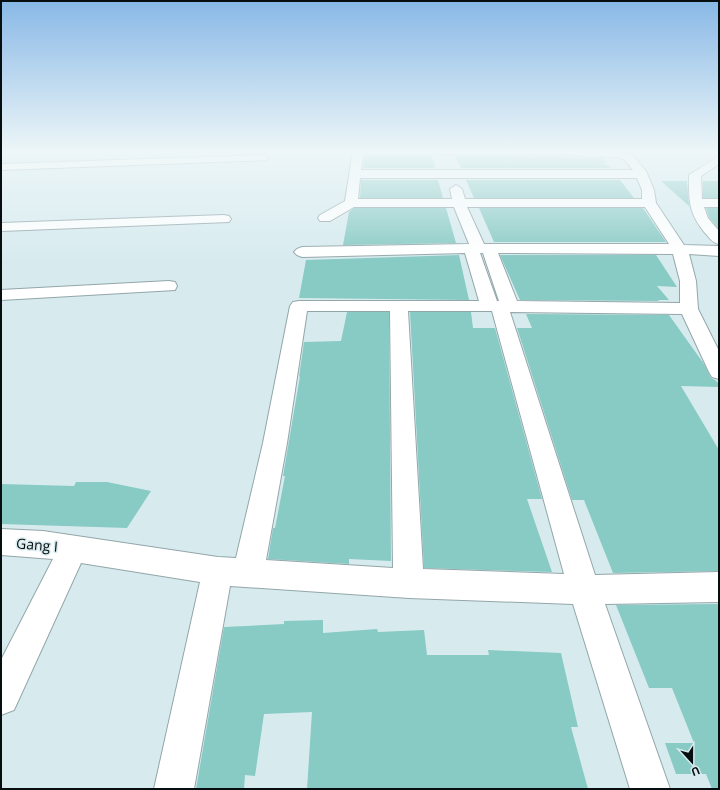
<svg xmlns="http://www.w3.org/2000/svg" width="720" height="790" viewBox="0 0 720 790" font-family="'Open Sans',sans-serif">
	<rect width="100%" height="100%" fill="#d7ebef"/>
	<path fill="#88cac4" d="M 364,156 L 432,156 L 435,168 L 363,168 Z
		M 455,156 L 602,158 L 606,162 L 603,165 L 608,165 L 611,168 L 461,168 Z
		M 361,180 L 438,180 L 443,198 L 360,198 Z
		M 466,180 L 620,180 L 634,198 L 474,198 Z
		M 661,181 L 687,181 L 689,206 Z
		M 703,181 L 719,181 L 719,198 L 703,198 Z
		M 354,208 L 446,208 L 456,243 L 343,245 L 349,212 Z
		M 479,208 L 643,208 L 666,242 L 494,242 Z
		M 706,208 L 719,208 L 719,229 L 709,217 Z
		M 459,255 L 469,300 L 299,298 L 306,260 Z
		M 500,255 L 656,255 L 677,287 L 657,286 L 669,300 L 658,300 L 659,301 L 520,300 Z
		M 347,312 L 389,312 L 391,561 L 349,559 L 349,564 L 268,559 L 273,528 L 275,528 L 285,476 L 283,476 L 300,376 L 299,377 L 304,342 L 341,341 Z
		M 410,312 L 471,312 L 473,328 L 495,328 L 542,499 L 527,499 L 552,572 L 424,568 Z
		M 526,314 L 669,315 L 704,364 L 711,378 L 715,380 L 719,384 L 719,387 L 681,386 L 719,450 L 719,571 L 613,573 L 584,500 L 572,500 L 517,328 L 532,328 Z
		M 76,482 L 107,482 L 151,491 L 127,528 L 1,524 L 1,484 L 74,486 Z
		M 719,604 L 719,789 L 712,789 L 706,774 L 676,774 L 665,743 L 694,743 L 672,688 L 649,688 L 616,605 Z
		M 323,620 L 323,633 L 377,629 L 378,632 L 424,630 L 427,655 L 489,655 L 488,650 L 561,653 L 578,727 L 571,727 L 588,789 L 307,789 L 312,712 L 264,714 L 255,776 L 245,775 L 244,789 L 196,789 L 224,627 L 284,624 L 284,621 Z"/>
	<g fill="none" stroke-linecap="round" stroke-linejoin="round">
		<g stroke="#93a6a9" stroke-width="2">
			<path id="minor" d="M 353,151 L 617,151 L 632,155 L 646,171 L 654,190 L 656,203 L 684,245 L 719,246 L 719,256 L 689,254 L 696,281 L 698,309 L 719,351 L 719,379 L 712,377 L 709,372 L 682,314 L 510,312 L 595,575 L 719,572 L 719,602 L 605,604 L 670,789 L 630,789 L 573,604 L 409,598 L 230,586 L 194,789 L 154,789 L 200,582 L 81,563 L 14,710 L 1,715 L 1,660 L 53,559 L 1,555 L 1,529 L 43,531 L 218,557 L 236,558 L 263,443 L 290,306 L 293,302 L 299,301 L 479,301 L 465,253 L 302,257 L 297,255 L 294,252 L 297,249 L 302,247 L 469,244 L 454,207 L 354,207 L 330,221 L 320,221 L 318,218 L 320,215 L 345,201 ZM 363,154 L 577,155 L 616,157 L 624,159 L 633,170 L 361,170 ZM 360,178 L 637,178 L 642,190 L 642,199 L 465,199 L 462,189 L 456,185 L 450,189 L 452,199 L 358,199 ZM 467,207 L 645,207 L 669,244 L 484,244 ZM 480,253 L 483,253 L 499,301 L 497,301 ZM 498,253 L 673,254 L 680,281 L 680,303 L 517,301 ZM 307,311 L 390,311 L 393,568 L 266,560 L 287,443 ZM 408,311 L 492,311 L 564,574 L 423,569 Z
				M 262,155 L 266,156 L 268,158 L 266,160 L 1,170 L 1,164 Z
				M 719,156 L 719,164 L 701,176 L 702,199 L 719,199 L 719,207 L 704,207 L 708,218 L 719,231 L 719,244 C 712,243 710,238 705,233 C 688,212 689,201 689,175 Z
				M 224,215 L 229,216 L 231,219 L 229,222 L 1,231 L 1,223 Z
				M 169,281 L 175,282 L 177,286 L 175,290 L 1,300 L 1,290 Z"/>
		</g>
		<use href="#minor" fill="#fff" fill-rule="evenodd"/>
	</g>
	<linearGradient id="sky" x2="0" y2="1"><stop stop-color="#88b8e6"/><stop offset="0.58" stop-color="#edf6f8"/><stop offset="1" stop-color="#edf6f8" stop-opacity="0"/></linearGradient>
	<rect width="720" height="261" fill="url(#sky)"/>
	<g text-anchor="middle" stroke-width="3" stroke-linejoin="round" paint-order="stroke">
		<g font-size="14" fill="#070e0f" stroke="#d7ebef">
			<text transform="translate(37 545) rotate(5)" y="5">Gang I</text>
		</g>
	</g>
	<rect width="720" height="790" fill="none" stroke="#070e0f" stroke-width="4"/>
	<g transform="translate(692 762) rotate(159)" stroke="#d7ebef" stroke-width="3" paint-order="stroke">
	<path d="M0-3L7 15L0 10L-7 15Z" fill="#070e0f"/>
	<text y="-6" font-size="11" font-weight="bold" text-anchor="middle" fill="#070e0f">U</text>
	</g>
</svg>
